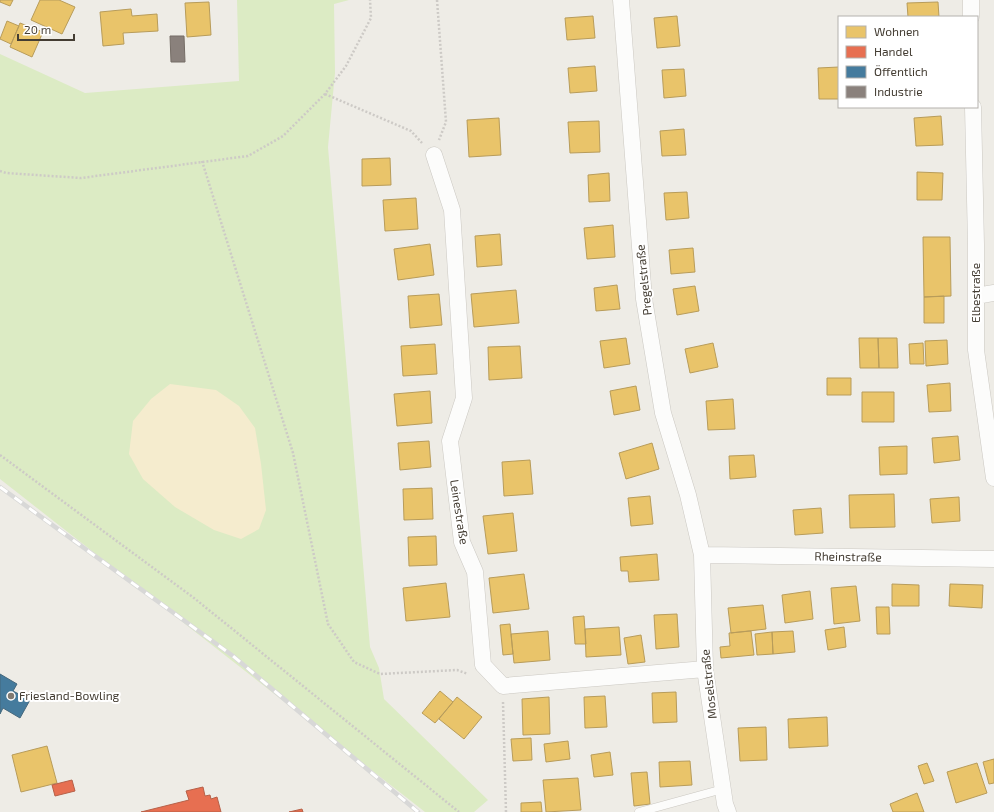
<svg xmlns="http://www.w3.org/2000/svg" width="994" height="812" viewBox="0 0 994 812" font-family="'Exo 2',sans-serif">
	<rect width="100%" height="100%" fill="#eeece6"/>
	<path fill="#dcebc4" d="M 237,0 L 349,0 L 334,4 L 335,73 L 328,147 L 370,647 L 379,668 L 384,699 L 488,800 L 474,812 L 425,812 L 0,479 L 0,54 L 85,93 L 239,81 Z"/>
	<path fill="#f5ecce" d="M 170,384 L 216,390 L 239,406 L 255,428 L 261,464 L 266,510 L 259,529 L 241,539 L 214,530 L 175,507 L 143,479 L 129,454 L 133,421 L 151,399 Z"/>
	<path fill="#e9c46a" stroke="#b89c5a" d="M 0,0 L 13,0 L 10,6 L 0,2 Z
		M 40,0 L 59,0 L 75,7 L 62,34 L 31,20 Z
		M 209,2 L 211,35 L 187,37 L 185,3 Z
		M 938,2 L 939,17 L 908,17 L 907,3 Z
		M 131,9 L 132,16 L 157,14 L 158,31 L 123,33 L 124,44 L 103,46 L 100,12 Z
		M 593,16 L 595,38 L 567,40 L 565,18 Z
		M 677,16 L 680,46 L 657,48 L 654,18 Z
		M 7,21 L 19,26 L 11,44 L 0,39 Z
		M 20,23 L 43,32 L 32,57 L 10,47 Z
		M 595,66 L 597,91 L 570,93 L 568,68 Z
		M 839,67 L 839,99 L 819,99 L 818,68 Z
		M 684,69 L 686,96 L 664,98 L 662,70 Z
		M 941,116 L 943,145 L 916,146 L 914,118 Z
		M 499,118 L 501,155 L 469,157 L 467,120 Z
		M 599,121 L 600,152 L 570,153 L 568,122 Z
		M 684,129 L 686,155 L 662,156 L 660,131 Z
		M 390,158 L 391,185 L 362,186 L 362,159 Z
		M 917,172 L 943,173 L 942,200 L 917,200 Z
		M 609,173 L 610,201 L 589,202 L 588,175 Z
		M 687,192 L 689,218 L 666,220 L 664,193 Z
		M 416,198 L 418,229 L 385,231 L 383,200 Z
		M 613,225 L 615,257 L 587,259 L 584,228 Z
		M 500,234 L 502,265 L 477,267 L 475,236 Z
		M 923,237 L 950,237 L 951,296 L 924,297 Z
		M 430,244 L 434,275 L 398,280 L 394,249 Z
		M 693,248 L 695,272 L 671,274 L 669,250 Z
		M 617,285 L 620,309 L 596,311 L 594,288 Z
		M 695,286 L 699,311 L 677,315 L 673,289 Z
		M 516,290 L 519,323 L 474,327 L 471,294 Z
		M 439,294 L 442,325 L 410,328 L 408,296 Z
		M 944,296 L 944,323 L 924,323 L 924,297 Z
		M 626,338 L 630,364 L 604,368 L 600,341 Z
		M 859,338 L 878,338 L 879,368 L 860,368 Z
		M 878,338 L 897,338 L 898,368 L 879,368 Z
		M 947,340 L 948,364 L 926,366 L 925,341 Z
		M 713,343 L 718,367 L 690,373 L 685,349 Z
		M 923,343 L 924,364 L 910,364 L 909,344 Z
		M 435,344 L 437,374 L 403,376 L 401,346 Z
		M 520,346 L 522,378 L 489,380 L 488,347 Z
		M 827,378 L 851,378 L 851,395 L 827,395 Z
		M 950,383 L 951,411 L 929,412 L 927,385 Z
		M 636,386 L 640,410 L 614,415 L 610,391 Z
		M 430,391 L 432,423 L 397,426 L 394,394 Z
		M 862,392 L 894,392 L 894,422 L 862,422 Z
		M 733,399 L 735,429 L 708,430 L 706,401 Z
		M 958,436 L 960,460 L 934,463 L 932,438 Z
		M 429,441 L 431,467 L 400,470 L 398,443 Z
		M 652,443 L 659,469 L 626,479 L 619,453 Z
		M 907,446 L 907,474 L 880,475 L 879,447 Z
		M 754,455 L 756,477 L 730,479 L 729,456 Z
		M 530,460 L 533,494 L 504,496 L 502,462 Z
		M 432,488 L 433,519 L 404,520 L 403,489 Z
		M 894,494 L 895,527 L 850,528 L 849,495 Z
		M 650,496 L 653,524 L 631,526 L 628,498 Z
		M 959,497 L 960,521 L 932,523 L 930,499 Z
		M 821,508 L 823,533 L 795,535 L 793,510 Z
		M 513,513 L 517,551 L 488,554 L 483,516 Z
		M 436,536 L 437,565 L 409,566 L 408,537 Z
		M 657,554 L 659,580 L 629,582 L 628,571 L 621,571 L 620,557 Z
		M 524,574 L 529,609 L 493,613 L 489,578 Z
		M 446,583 L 450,617 L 406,621 L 403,588 Z
		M 892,584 L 919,585 L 919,606 L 892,606 Z
		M 950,584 L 983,585 L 982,608 L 949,606 Z
		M 856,586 L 860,621 L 834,624 L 831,588 Z
		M 810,591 L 813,619 L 785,623 L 782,595 Z
		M 763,605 L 766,629 L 731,633 L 728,608 Z
		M 876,607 L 889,607 L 890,634 L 877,634 Z
		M 677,614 L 679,647 L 656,649 L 654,615 Z
		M 584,616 L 586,644 L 575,644 L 573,617 Z
		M 510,624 L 513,654 L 503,655 L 500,625 Z
		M 619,627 L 621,655 L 586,657 L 585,629 Z
		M 844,627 L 846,647 L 828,650 L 825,630 Z
		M 548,631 L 550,660 L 514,663 L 511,634 Z
		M 751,631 L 754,655 L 721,658 L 720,647 L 730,646 L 729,633 Z
		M 793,631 L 795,652 L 773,654 L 772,632 Z
		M 772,632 L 773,654 L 757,655 L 755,634 Z
		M 641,635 L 645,662 L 628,664 L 624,638 Z
		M 440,691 L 453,702 L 435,723 L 422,713 Z
		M 676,692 L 677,722 L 653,723 L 652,693 Z
		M 605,696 L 607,727 L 585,728 L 584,697 Z
		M 457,697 L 482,717 L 464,739 L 439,719 Z
		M 549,697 L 550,734 L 523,735 L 522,699 Z
		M 827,717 L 828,746 L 789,748 L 788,719 Z
		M 766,727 L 767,760 L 740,761 L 738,728 Z
		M 531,738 L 532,760 L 513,761 L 511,739 Z
		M 568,741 L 570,759 L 546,762 L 544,744 Z
		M 47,746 L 57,783 L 21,792 L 12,755 Z
		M 610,752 L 613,775 L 594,777 L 591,755 Z
		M 994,759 L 994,783 L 989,784 L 983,762 Z
		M 690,761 L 692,785 L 660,787 L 659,762 Z
		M 927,763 L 934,781 L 924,784 L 918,766 Z
		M 977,763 L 987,793 L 956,803 L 947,772 Z
		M 647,772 L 650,804 L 634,806 L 631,773 Z
		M 578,778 L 581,810 L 546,812 L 543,780 Z
		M 917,793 L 924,812 L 893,812 L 890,804 Z
		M 541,802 L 542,812 L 521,812 L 521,803 Z"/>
	<path fill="#e76f51" stroke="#b66048" d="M 72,780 L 75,791 L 55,796 L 52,785 Z
		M 203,787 L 205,796 L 210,795 L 211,799 L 217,797 L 221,812 L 141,812 L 189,800 L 186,791 Z
		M 302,809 L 303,812 L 289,812 Z"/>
	<path fill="#457b9d" stroke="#45687d" d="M 0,674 L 17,684 L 13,691 L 30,700 L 20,718 L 3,708 L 0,714 Z"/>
	<path fill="#8a817c" stroke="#756d66" d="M 170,36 L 184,36 L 185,62 L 171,62 Z"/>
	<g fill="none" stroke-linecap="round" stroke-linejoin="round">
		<g stroke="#cbc8c2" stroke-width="9">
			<path id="service" d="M 639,812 L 723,789"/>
		</g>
		<g stroke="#cbc8c2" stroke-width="17">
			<path id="minor" d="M 621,0 L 644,299 L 663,413 L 688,495 L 702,555 L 705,669 L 725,804 L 728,812
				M 971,0 L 971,17
				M 973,107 L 976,245 L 976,350 L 994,478
				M 434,155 L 452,210 L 464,398 L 450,441 L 462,542 L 475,572 L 483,665 L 503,686 L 705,669
				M 976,296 L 994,293
				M 702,555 L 994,559"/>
		</g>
		<path stroke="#cdcac6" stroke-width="2.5" stroke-dasharray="2 2" stroke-linecap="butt" d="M 437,0 L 446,122 L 439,140
			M 325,94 L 411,131 L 422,143
			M 202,161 L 293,453 L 328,624 L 354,662 L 380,674 L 457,670 L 468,674
			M 0,171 L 6,173 L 81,178 L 248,156 L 283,136 L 325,94 L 346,66 L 371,18 L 370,0
			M 0,455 L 194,598 L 459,812
			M 503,702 L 506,812"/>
		<use href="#service" stroke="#fcfcfb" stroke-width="8"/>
		<use href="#minor" stroke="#fcfcfb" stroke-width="16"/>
		<g stroke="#d8d8d7" stroke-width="4.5">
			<path id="rail" d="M 0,487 L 233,656 L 418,812"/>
		</g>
		<use href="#rail" stroke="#fff" stroke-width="3" stroke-dasharray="9" stroke-linecap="butt"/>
	</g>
	<circle fill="#807a72" stroke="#fff" stroke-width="1.5" cx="11" cy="696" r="4"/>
	<g text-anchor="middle" stroke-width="4" stroke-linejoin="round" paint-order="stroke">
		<g font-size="12" fill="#443d33" stroke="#fff">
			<text transform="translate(644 280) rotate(-96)" y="4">Pregelstraße</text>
			<text transform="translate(976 293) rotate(-90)" y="4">Elbestraße</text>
			<text transform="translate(459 512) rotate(81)" y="4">Leinestraße</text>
			<text transform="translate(848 557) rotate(1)" y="4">Rheinstraße</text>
			<text transform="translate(709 684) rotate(-96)" y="4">Moselstraße</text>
		</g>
		<g font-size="12" fill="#443d33" stroke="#fff" text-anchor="start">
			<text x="19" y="700">Friesland-Bowling</text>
		</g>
	</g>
	<rect x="838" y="16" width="140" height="92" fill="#ffffff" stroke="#b4b1ad"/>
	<rect x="846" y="26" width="20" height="12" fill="#e9c46a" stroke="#b4b1ad"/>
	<text x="874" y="36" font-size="12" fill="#443d33">Wohnen</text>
	<rect x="846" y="46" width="20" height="12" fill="#e76f51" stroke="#b4b1ad"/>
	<text x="874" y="56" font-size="12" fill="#443d33">Handel</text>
	<rect x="846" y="66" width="20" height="12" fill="#457b9d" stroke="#b4b1ad"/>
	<text x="874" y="76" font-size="12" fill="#443d33">Öffentlich</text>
	<rect x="846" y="86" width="20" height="12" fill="#8a817c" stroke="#b4b1ad"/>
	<text x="874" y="96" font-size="12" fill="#443d33">Industrie</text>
	<path d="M18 34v6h56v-6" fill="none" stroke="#443d33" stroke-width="2"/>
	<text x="24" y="34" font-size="12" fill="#443d33" stroke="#ffffff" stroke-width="3" paint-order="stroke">20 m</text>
</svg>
